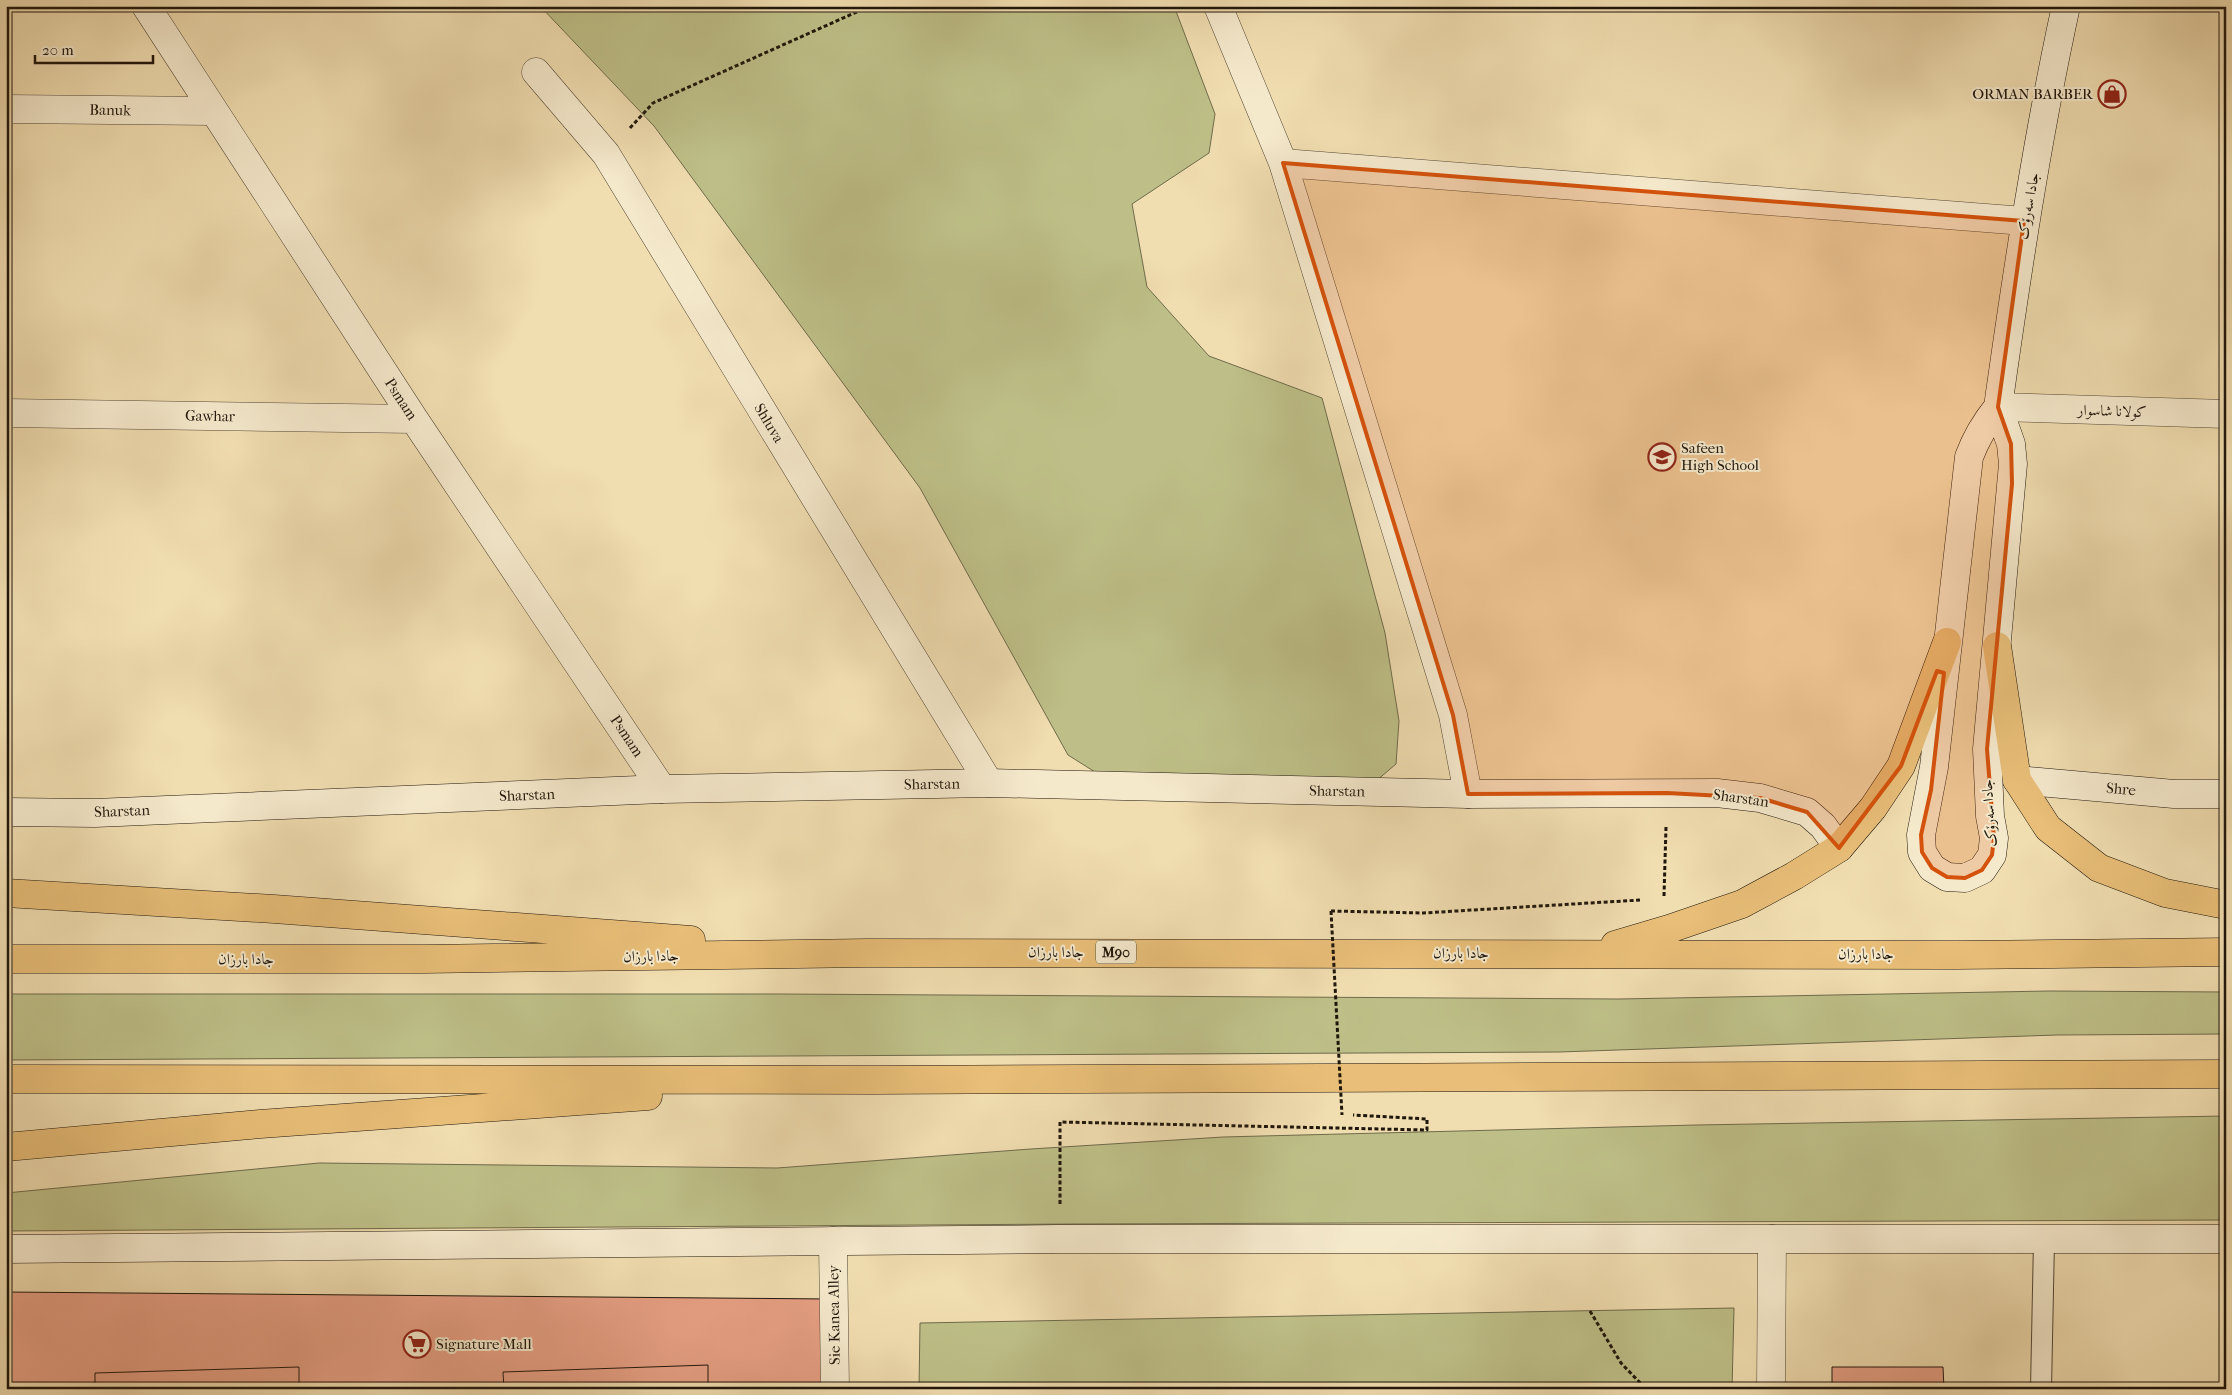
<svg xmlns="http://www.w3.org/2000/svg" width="2232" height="1395" viewBox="0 0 2232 1395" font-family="'IM FELL French Canon',Amiri,serif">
	<rect width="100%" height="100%" fill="#f0ddb0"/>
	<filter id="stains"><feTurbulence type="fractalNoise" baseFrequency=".004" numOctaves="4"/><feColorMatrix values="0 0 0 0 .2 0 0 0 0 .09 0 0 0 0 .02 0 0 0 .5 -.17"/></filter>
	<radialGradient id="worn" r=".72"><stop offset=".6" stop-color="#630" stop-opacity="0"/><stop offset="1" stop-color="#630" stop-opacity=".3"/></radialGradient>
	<path fill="#bebf88" stroke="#6f6b4a" d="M 540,6 L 1174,6 L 1215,114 L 1209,153 L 1132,204 L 1147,287 L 1209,356 L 1322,398 L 1385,633 L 1399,721 L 1396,764 L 1369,787 L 1103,777 L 1068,755 L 920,488 L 654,126 Z
		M 2049,991 L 2226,992 L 2226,1034 L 2057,1035 L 1559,1052 L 6,1060 L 6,994 L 780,994 L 1619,999 Z
		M 2226,1116 L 2226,1220 L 1075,1224 L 6,1231 L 6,1193 L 319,1163 L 777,1168 L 1031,1149 L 1223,1137 L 1696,1125 Z
		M 1734,1308 L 1732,1389 L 919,1389 L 920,1323 Z"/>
	<path fill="#e7a085" stroke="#20170c" d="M 6,1292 L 829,1299 L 828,1389 L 6,1389 Z
		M 708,1365 L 708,1389 L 504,1389 L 503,1372 Z
		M 299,1367 L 299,1389 L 95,1389 L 95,1373 Z
		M 1832,1367 L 1943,1367 L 1944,1389 L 1832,1389 Z"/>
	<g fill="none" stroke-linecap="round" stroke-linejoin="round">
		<g stroke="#544835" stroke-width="22">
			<path id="service" d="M 2041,1389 L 2044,1240"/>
		</g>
		<g stroke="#544835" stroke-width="29">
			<path id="minor" d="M 146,6 L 414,419 L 662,789
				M 1218,6 L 1283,163 L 1453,715 L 1468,794
				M 536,72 L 606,154 L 989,783
				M 6,109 L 213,111
				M 1283,163 L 2024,221
				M 1998,407 L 2226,414
				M 6,413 L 414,419
				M 833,1241 L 835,1389
				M 1771,1389 L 1772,1239"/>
		</g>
		<g stroke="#20170c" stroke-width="29">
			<path id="secondary" d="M 1998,407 L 2011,444 L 2013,464 L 1987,749 L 1990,816 L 1994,838 L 1992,855 L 1982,870 L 1965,878 L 1947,877 L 1932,868 L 1922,852 L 1921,835 L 1934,767 L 1969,457 C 1976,438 1985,423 1998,407 Z
				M 1998,407 C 2017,272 2037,139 2066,6
				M 2017,780 L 2174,794 L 2226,794
				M 6,812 L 95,813 L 662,789 L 989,783 L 1468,794 L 1717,793 L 1760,798 L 1807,812 L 1823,826 L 1839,848
				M 6,1249 L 1059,1239 L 2226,1239"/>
		</g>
		<g stroke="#20170c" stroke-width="29">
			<path id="motorway" d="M 1997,646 L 2017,780 L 2048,828 L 2099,868 L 2165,893 L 2226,905
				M 6,893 L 274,909 L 691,940
				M 1615,945 L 1669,929 L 1742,904 L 1794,876 L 1839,848 L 1873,808 L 1901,766 L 1947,642
				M 6,959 L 425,959 L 867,953 L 1956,955 L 2226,952
				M 6,1079 L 874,1080 L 2226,1074
				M 6,1147 L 260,1124 L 648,1096"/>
		</g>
		<path stroke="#20170c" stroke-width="3" stroke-dasharray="4 2.5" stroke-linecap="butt" d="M 630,128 L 653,103 L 870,6
			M 1664,896 L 1666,827
			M 1331,911 L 1423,913 L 1640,900
			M 1060,1204 L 1060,1122 L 1427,1130 L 1427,1119 L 1353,1115
			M 1590,1311 L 1621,1363 L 1646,1389"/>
		<use href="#service" stroke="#f5e9cc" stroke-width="20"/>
		<use href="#minor" stroke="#f5e9cc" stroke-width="28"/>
		<use href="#secondary" stroke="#f5e9cc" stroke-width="28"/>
		<use href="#motorway" stroke="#e8be78" stroke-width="28"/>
		<path stroke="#20170c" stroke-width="3" stroke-dasharray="4 2.5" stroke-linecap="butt" d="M 1331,911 L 1342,1115"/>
	</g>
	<path fill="#d4520c" fill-opacity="0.2" stroke="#d4520c" stroke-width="4" stroke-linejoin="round" d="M 1283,163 L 2024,221 L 1998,407 L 2011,444 L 2012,484 L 1987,749 L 1994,838 L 1992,855 L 1982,870 L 1965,878 L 1947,877 L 1932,868 L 1922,852 L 1921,835 L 1931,790 L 1944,673 L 1937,671 L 1901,766 L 1839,848 L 1807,812 L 1760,798 L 1667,793 L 1468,794 L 1453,715 Z"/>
	<defs>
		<g id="shop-ring" transform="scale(1.4375)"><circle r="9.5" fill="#f5e9cc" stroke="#8f2418" stroke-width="1.5"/><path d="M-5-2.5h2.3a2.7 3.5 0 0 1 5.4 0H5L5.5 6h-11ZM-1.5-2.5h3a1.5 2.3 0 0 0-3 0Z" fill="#8f2418"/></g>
		<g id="school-ring" transform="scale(1.4375)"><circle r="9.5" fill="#f5e9cc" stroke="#8f2418" stroke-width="1.5"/><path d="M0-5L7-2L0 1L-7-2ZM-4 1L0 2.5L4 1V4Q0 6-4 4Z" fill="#8f2418"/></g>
		<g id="supermarket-ring" transform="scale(1.4375)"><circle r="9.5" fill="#f5e9cc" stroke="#8f2418" stroke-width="1.5"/><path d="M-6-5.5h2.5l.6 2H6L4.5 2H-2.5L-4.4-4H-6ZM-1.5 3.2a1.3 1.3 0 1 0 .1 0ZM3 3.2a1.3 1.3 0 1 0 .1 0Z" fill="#8f2418"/></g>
	</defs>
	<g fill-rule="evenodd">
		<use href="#shop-ring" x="2112" y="94"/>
		<use href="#school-ring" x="1662" y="457"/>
		<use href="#supermarket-ring" x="417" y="1344"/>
	</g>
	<g text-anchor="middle" stroke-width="4" stroke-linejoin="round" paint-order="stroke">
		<rect fill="#f5e9cc" stroke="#605646" stroke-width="1" x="1096" y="940.5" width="40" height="23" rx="4"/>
		<g font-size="14" font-weight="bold" fill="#20170c">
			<text x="1116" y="957">M90</text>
		</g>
		<g font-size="15" fill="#20170c" stroke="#f5e9cc" text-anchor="start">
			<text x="2093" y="99" text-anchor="end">ORMAN BARBER</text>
			<text x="1681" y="453">Safeen<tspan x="1681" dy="17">High School</tspan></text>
			<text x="436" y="1349">Signature Mall</text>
		</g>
		<g font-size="15" fill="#20170c" stroke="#f5e9cc">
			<text transform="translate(110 110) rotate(1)" y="5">Banuk</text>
			<text transform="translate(2028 206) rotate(-80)" y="5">جادا سەرۆک</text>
			<text transform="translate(401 399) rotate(57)" y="5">Psmam</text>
			<text transform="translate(2112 411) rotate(2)" y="5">كولانا شاسوار</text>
			<text transform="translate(210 416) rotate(1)" y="5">Gawhar</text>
			<text transform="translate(769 423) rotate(59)" y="5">Shluva</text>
			<text transform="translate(627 736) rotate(56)" y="5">Psmam</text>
			<text transform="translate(932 784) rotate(-1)" y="5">Sharstan</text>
			<text transform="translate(2121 789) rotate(5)" y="5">Shre</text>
			<text transform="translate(1337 791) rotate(1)" y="5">Sharstan</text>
			<text transform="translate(527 795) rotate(-2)" y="5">Sharstan</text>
			<text transform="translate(1741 798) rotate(8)" y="5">Sharstan</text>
			<text transform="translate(122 811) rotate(-2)" y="5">Sharstan</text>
			<text transform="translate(1989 813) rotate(-94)" y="5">جادا سەرۆک</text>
			<text x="1056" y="957">جادا بارزان</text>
			<text x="1461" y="958">جادا بارزان</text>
			<text x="1866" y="959">جادا بارزان</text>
			<text transform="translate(651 956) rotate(-1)" y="5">جادا بارزان</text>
			<text x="246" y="964">جادا بارزان</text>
			<text transform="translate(834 1315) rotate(-91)" y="5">Sie Kanea Alley</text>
		</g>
	</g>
	<rect width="2232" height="1395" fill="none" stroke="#f0ddb0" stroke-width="25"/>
	<rect x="8" y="8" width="2217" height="1380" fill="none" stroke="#20170c" stroke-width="2.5"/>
	<rect x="12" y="12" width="2207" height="1370" fill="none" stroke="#20170c"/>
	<path d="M35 55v8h118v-8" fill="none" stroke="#20170c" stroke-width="2.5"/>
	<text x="42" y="55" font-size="15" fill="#20170c" stroke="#f5e9cc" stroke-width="4" paint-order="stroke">20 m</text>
	<rect width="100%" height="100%" filter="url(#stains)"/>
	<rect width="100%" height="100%" fill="url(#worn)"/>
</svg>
